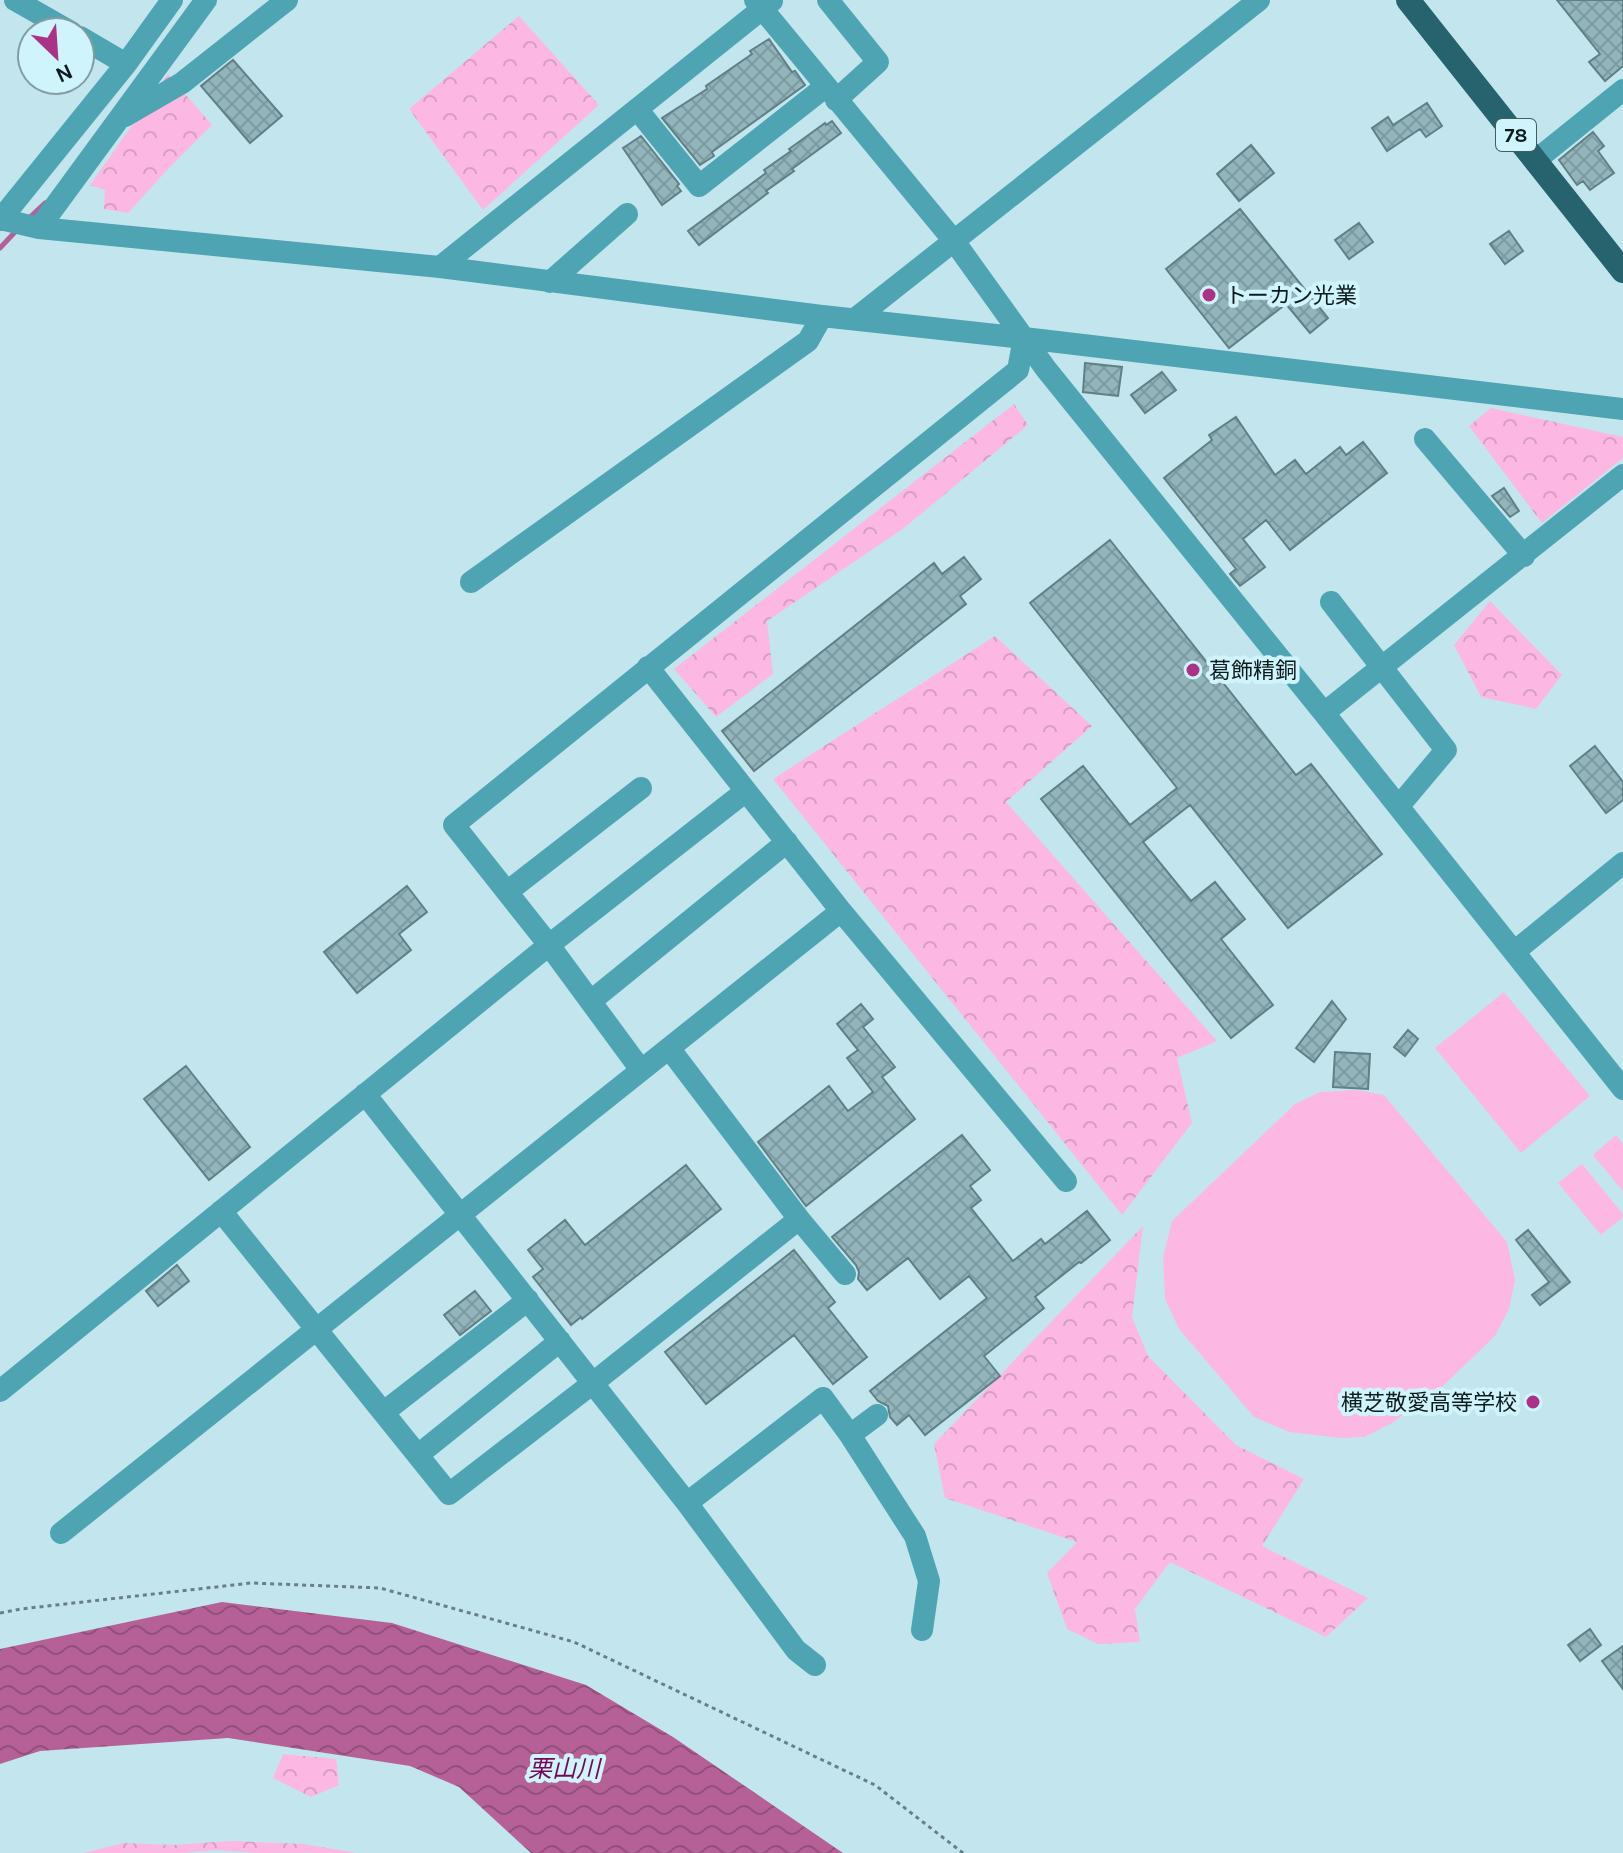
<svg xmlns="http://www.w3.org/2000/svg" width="1623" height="1853" viewBox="0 0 1623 1853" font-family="Karla,'Noto Sans JP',sans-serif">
	<defs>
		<pattern id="forest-crowns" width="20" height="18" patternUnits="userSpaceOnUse" patternTransform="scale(2)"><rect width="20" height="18" fill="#fcb8e2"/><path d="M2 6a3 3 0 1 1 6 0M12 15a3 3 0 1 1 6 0" fill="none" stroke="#d79ec1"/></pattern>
		<pattern id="water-waves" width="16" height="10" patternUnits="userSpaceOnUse" patternTransform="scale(2)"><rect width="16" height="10" fill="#b56198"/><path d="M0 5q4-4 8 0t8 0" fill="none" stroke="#924f7b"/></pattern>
		<pattern id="building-cross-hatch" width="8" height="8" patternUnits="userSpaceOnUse" patternTransform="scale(2)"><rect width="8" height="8" fill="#92b4bb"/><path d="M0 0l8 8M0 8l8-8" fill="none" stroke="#7d9aa0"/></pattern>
	</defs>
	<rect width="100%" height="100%" fill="#c3e6ee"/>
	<path fill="#fcb8e2" d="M 1504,992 L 1590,1096 L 1521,1153 L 1435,1048 Z
		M 1357,1090 L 1384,1095 L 1507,1242 L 1515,1280 L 1509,1309 L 1495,1336 L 1444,1385 L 1392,1423 L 1364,1437 L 1341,1438 L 1289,1432 L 1254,1417 L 1179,1329 L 1165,1299 L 1163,1257 L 1172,1221 L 1295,1104 L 1320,1092 Z
		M 1616,1135 L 1623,1144 L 1623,1191 L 1593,1155 Z
		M 1582,1164 L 1623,1214 L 1623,1217 L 1601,1235 L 1558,1183 Z"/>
	<path fill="url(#forest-crowns)" d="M 519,16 L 599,105 L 483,210 L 409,109 Z
		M 168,74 L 212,125 L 167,170 L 128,213 L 104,209 L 105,190 L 90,185 Z
		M 1014,404 L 1028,425 L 904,528 L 767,621 L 773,674 L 716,717 L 674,669 Z
		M 1491,408 L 1623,437 L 1623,458 L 1542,523 L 1469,426 Z
		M 1490,601 L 1562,675 L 1536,709 L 1481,697 L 1454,645 Z
		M 995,636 L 1092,726 L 1006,802 L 1217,1041 L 1177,1058 L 1192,1123 L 1122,1215 L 773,779 Z
		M 1143,1226 L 1132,1317 L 1148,1356 L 1236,1445 L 1304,1479 L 1262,1546 L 1368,1598 L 1326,1637 L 1170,1562 L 1135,1609 L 1140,1642 L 1098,1644 L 1067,1629 L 1047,1573 L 1077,1542 L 945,1498 L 934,1444 Z
		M 283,1754 L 336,1759 L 339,1785 L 311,1797 L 273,1778 Z
		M 232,1841 L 304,1844 L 356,1853 L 261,1853 L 216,1850 L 181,1853 L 84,1853 L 123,1843 L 173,1845 Z"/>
	<path fill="url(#water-waves)" d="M 222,1602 L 392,1623 L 586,1685 L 673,1737 L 843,1853 L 531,1853 L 459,1787 L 410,1766 L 228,1738 L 40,1751 L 0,1764 L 0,1649 Z"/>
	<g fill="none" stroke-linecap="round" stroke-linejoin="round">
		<path stroke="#b56198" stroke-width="5" d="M 29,218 L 45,203
			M 0,248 L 16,231"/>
	</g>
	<path fill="url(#building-cross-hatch)" stroke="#5f8087" stroke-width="2" d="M 1557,0 L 1623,0 L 1623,66 L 1605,81 L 1589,62 L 1600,54 Z
		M 769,39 L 792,72 L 795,71 L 805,85 L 712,152 L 714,156 L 700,165 L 662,118 L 707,89 L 706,86 L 752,54 L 750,51 Z
		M 233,60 L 282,116 L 250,143 L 201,86 Z
		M 1427,103 L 1442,126 L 1426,137 L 1420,129 L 1387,151 L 1372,128 L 1388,117 L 1393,125 Z
		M 832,121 L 841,133 L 792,169 L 794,171 L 766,191 L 768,193 L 699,245 L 688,231 L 766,173 L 764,170 L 791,151 L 789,149 L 825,123 L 826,125 Z
		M 1593,132 L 1604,146 L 1598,151 L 1614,173 L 1590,190 L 1583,181 L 1577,185 L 1559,160 Z
		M 641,136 L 679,184 L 677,186 L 681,191 L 662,205 L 623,148 Z
		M 1251,145 L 1274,173 L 1239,201 L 1217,174 Z
		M 1240,209 L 1328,318 L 1310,333 L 1286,304 L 1229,348 L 1166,269 Z
		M 1359,223 L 1373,242 L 1349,259 L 1335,240 Z
		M 1509,231 L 1523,251 L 1505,264 L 1490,244 Z
		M 1085,363 L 1122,367 L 1118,396 L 1083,392 Z
		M 1162,372 L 1176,390 L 1145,413 L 1131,395 Z
		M 1236,417 L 1275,475 L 1295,460 L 1306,474 L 1340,447 L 1346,455 L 1363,442 L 1387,473 L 1290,550 L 1266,520 L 1243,539 L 1265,567 L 1240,586 L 1230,574 L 1236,569 L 1164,478 L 1212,440 L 1209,435 Z
		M 1504,488 L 1519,511 L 1510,517 L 1492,496 Z
		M 1110,540 L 1296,775 L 1311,764 L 1382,854 L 1288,928 L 1190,805 L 1143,842 L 1191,901 L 1215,882 L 1245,919 L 1221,939 L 1273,1005 L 1231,1038 L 1041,799 L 1083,766 L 1130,825 L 1177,788 L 1030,603 Z
		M 964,557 L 981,579 L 960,596 L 966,604 L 754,771 L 722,731 L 934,563 L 942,574 Z
		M 1595,746 L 1623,782 L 1623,800 L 1606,813 L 1570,766 Z
		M 407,886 L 427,912 L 399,934 L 411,950 L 357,993 L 324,952 Z
		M 1332,1001 L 1346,1019 L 1314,1062 L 1296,1048 Z
		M 861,1004 L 873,1019 L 863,1027 L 895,1067 L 882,1077 L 915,1119 L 806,1206 L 758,1142 L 829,1086 L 848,1111 L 873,1092 L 847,1058 L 858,1050 L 837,1024 Z
		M 1408,1030 L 1418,1039 L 1405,1056 L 1394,1047 Z
		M 1335,1052 L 1370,1054 L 1368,1089 L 1333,1087 Z
		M 186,1066 L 250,1147 L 209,1180 L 144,1099 Z
		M 962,1135 L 990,1170 L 970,1186 L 981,1200 L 971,1208 L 1013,1261 L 1041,1239 L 1045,1244 L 1087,1211 L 1110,1240 L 1081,1263 L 1079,1262 L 1035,1297 L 1044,1308 L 984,1356 L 1000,1376 L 925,1435 L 909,1415 L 897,1425 L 890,1417 L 888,1406 L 878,1401 L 870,1391 L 987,1298 L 969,1276 L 940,1299 L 908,1258 L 867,1290 L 858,1279 L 859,1272 L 856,1265 L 832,1237 Z
		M 686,1165 L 721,1209 L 582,1319 L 581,1317 L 571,1325 L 533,1277 L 543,1269 L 528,1250 L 565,1220 L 585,1245 Z
		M 1528,1230 L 1570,1282 L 1540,1305 L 1532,1295 L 1549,1282 L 1516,1240 Z
		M 794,1250 L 835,1302 L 828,1308 L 867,1357 L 833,1384 L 794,1335 L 706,1404 L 665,1352 Z
		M 177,1265 L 189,1281 L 158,1306 L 146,1291 Z
		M 475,1291 L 491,1311 L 460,1335 L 444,1315 Z
		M 1590,1629 L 1601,1645 L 1580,1661 L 1568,1645 Z
		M 1623,1646 L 1623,1689 L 1602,1661 Z"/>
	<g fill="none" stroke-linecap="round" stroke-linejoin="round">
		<path stroke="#688085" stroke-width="3" stroke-dasharray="4 4" stroke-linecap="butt" d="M 0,1613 L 21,1609 L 251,1583 L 380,1588 L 574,1642 L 875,1785 L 963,1853"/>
		<path stroke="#4fa4b4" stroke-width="22" d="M 15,0 L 71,32
			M 755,0 L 954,241 L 1046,369 L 1324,713 L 1623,1089
			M 828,0 L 878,62 L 836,100
			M 80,37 L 126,64
			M 637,109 L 699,186 L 825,87
			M 125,116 L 182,83 L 287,0
			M 1536,160 L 1623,90
			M 0,219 L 39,228 L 440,267 L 822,316 L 1024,338 L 1623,409
			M 0,220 L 126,64 L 172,0
			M 39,228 L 206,0
			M 440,267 L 772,1
			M 550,282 L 627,214
			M 855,319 L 1259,0
			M 1425,439 L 1524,556
			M 471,582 L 808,341 L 822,316
			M 1331,602 L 1446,750 L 1399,806
			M 648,667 L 841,911 L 1066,1181
			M 1324,713 L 1623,475
			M 507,892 L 641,788
			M 1514,952 L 1623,863
			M 591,1001 L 787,842
			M 669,1048 L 799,1219 L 845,1274
			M 641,1070 L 549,945 L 454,825 L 1018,370 L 1024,338
			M 365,1094 L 687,1503 L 796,1650 L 815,1665
			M 221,1211 L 449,1494 L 593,1383 L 799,1219
			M 0,1391 L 549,945 L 746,791
			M 384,1412 L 528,1300
			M 850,1435 L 877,1415
			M 418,1455 L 560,1341
			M 687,1503 L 823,1398 L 850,1435 L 915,1536 L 929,1581 L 922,1630
			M 61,1533 L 841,911"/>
		<path stroke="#27636f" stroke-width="24" d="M 1408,0 L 1623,271"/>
	</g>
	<g fill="#aa3287" stroke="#d0f4fb" stroke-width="3">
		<circle cx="1209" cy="295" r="8"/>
		<circle cx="1193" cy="670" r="8"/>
		<circle cx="1533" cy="1402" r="8"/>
	</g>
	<g text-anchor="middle" stroke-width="8" stroke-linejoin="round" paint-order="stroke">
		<rect fill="#d0f4fb" stroke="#485c60" stroke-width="2" x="1496" y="119" width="40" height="32" rx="6"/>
		<g font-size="20" font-weight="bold" fill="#0e1b1d">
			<text x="1516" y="142">78</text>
		</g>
		<g font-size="22" fill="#0e1b1d" stroke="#d0f4fb" text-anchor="start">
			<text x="1225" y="303">トーカン光業</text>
			<text x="1209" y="678">葛飾精銅</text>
			<text x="1517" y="1410" text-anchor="end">横芝敬愛高等学校</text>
		</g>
		<g font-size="24" font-style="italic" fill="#75065a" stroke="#d0f4fb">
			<text x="564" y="1777">栗山川</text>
		</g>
	</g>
	<g transform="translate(56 56) rotate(155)"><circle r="38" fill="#d0f4fb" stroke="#829da2" stroke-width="2"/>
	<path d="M0-6L14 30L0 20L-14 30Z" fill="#aa3287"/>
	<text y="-12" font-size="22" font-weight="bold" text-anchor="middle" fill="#0e1b1d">N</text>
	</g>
</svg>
